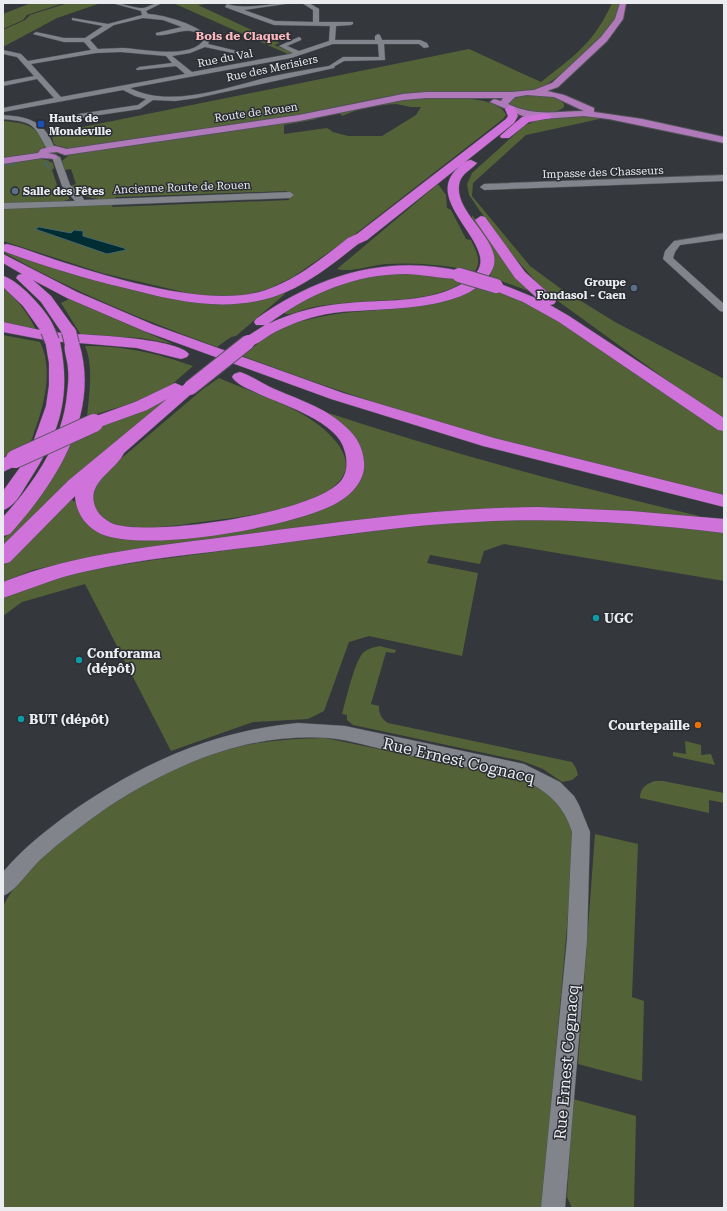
<svg xmlns="http://www.w3.org/2000/svg" width="727" height="1211" viewBox="0 0 727 1211" font-family="'Roboto Serif',serif">
	<rect width="100%" height="100%" fill="#34373c"/>
	<path fill="#546238" d="M 31,3 L 64,3 L 27,15 L 23,20 L 3,29 L 3,14 Z
		M 68,3 L 101,3 L 57,18 L 3,47 L 3,30 L 25,20 L 30,15 Z
		M 173,3 L 216,3 L 198,5 L 273,40 L 280,43 L 274,45 L 294,53 L 288,54 Z
		M 612,3 L 620,3 L 616,16 L 600,40 L 580,60 L 542,88 L 502,94 L 416,94 L 389,96 L 297,115 L 72,149 L 58,146 L 54,144 L 52,137 L 59,135 L 58,132 L 469,49 L 541,82 C 574,56 594,43 612,3 Z
		M 522,95 C 536,95 555,92 564,104 L 564,107 C 549,119 525,112 510,105 L 509,102 L 516,96 Z
		M 423,98 C 442,98 498,94 506,115 L 503,119 L 354,235 L 293,277 L 268,289 L 241,296 L 200,296 L 102,273 L 3,241 L 3,207 L 113,204 L 112,207 L 289,200 L 287,191 L 116,197 L 114,200 C 95,199 84,199 70,186 L 76,184 L 71,169 L 65,170 L 62,161 L 70,154 L 311,117 L 317,119 L 284,125 L 284,134 L 327,128 L 333,132 L 348,136 L 382,136 L 416,115 L 421,107 L 411,107 L 396,104 L 381,105 L 357,110 L 342,116 L 340,113 L 341,111 L 394,101 Z
		M 580,115 L 604,118 L 526,135 L 473,183 L 472,196 L 530,266 L 560,288 L 615,322 L 724,379 L 724,420 L 704,407 L 551,296 C 519,267 493,230 469,195 L 467,184 L 472,173 L 524,126 L 539,119 Z
		M 3,121 C 24,123 36,124 46,145 C 39,158 15,157 3,159 Z
		M 37,158 L 47,160 L 53,163 L 54,168 L 52,170 L 58,188 L 62,188 L 70,199 L 61,202 L 3,204 L 3,164 Z
		M 438,184 L 446,195 L 447,208 L 451,210 L 466,239 L 471,240 C 476,250 482,261 475,271 C 445,265 417,262 386,264 C 374,265 348,273 337,269 Z
		M 472,215 L 529,291 L 490,277 C 496,254 483,237 472,218 Z
		M 3,252 L 45,265 L 169,298 L 208,304 L 238,303 L 282,292 L 285,294 L 236,336 L 231,337 L 217,347 C 143,320 71,291 3,252 Z
		M 406,272 L 467,280 C 430,305 379,298 336,304 C 326,305 315,306 306,309 C 298,311 293,315 285,314 L 285,310 L 348,278 Z
		M 483,285 L 539,309 L 585,338 L 644,380 L 724,430 L 724,495 C 561,460 399,415 243,356 C 256,345 269,333 285,326 C 293,322 303,321 311,319 C 370,304 429,317 483,285 Z
		M 3,288 C 18,300 28,313 36,330 L 3,323 Z
		M 69,299 L 173,344 L 141,338 L 81,335 L 61,303 Z
		M 3,335 L 40,342 C 53,368 45,401 36,427 C 34,431 33,439 30,442 C 26,446 9,454 3,457 Z
		M 85,346 C 126,346 156,353 193,366 L 170,386 L 132,403 L 87,417 C 89,394 94,367 85,346 Z
		M 219,378 C 248,391 296,406 320,426 C 404,495 261,515 217,520 C 191,523 138,533 114,524 C 87,513 90,493 104,473 L 203,389 Z
		M 194,381 L 3,545 L 3,539 L 14,527 L 74,436 Z
		M 322,411 C 446,452 572,486 699,516 L 699,517 L 553,509 L 86,558 L 33,570 L 3,582 L 3,566 L 66,502 L 72,500 L 132,535 L 323,506 L 359,464 Z
		M 517,519 L 589,519 L 724,531 L 724,581 L 504,544 L 484,551 L 480,564 L 430,555 L 427,563 L 478,573 L 462,656 L 369,636 L 349,642 L 324,711 L 308,719 L 253,722 L 171,751 L 85,584 L 22,602 L 3,616 L 3,596 L 45,580 L 88,570 L 154,560 L 436,523 Z
		M 379,646 L 396,650 L 395,653 L 386,652 L 371,704 L 379,706 C 379,715 382,719 388,723 L 572,762 L 576,768 L 578,775 L 572,780 L 562,782 L 543,769 L 522,761 L 353,725 L 347,720 L 347,715 L 342,714 C 346,700 354,664 362,654 C 366,649 372,648 379,646 Z
		M 325,738 L 524,779 C 556,796 571,811 574,848 L 542,1208 L 3,1208 L 3,906 C 12,890 21,876 33,864 C 42,855 54,847 64,839 C 108,805 163,769 217,752 C 253,741 288,739 325,738 Z
		M 685,741 L 701,745 L 701,755 L 711,754 L 715,765 L 673,756 L 673,752 L 686,754 Z
		M 655,781 L 663,781 L 724,793 L 724,803 L 709,800 L 709,813 L 640,798 C 640,788 646,784 655,781 Z
		M 595,834 L 638,844 L 632,997 L 644,1001 L 642,1081 L 578,1064 Z
		M 573,1099 L 636,1116 L 634,1207 L 636,1208 L 572,1208 L 567,1197 Z"/>
	<path fill="#002c34" stroke="#46666c" d="M 39,227 L 71,233 L 74,230 L 83,231 L 83,236 L 124,248 L 126,250 L 107,254 L 35,229 Z"/>
	<g fill="none" stroke-linecap="round" stroke-linejoin="round">
		<path stroke="#46666c" stroke-width="2" d="M 45,162 L 49,168
			M 3,165 L 16,163"/>
		<g stroke="#515458" stroke-width="1">
			<path id="minor" d="M 112,3 C 121,3 137,9 144,8 C 150,6 154,3 162,3 L 146,11 L 148,14 C 165,15 200,25 210,39 L 208,44 L 241,52 L 238,54 L 205,47 L 190,53 L 172,56 L 192,72 L 290,54 L 293,53 L 279,46 L 299,37 L 301,38 L 301,40 L 287,46 L 299,51 L 329,41 L 330,26 L 274,25 L 225,7 L 227,4 C 247,10 271,3 292,3 L 244,10 L 275,21 L 313,22 L 313,10 L 302,3 L 309,3 L 319,9 L 319,22 L 353,22 L 353,24 L 351,25 L 336,26 L 335,40 L 375,40 L 375,36 L 378,34 L 380,35 L 382,40 L 420,40 L 427,43 L 429,47 L 424,48 L 419,44 L 384,44 L 385,60 L 344,61 L 335,66 L 334,68 L 197,98 L 175,101 L 153,100 L 140,109 L 79,118 L 75,116 L 79,114 L 138,105 L 146,99 L 135,96 L 123,90 L 3,112 L 3,108 L 54,98 L 37,79 L 3,86 L 3,82 L 34,76 L 17,57 L 3,54 L 3,50 L 21,54 L 28,61 L 91,50 L 84,42 L 64,42 L 33,34 L 36,32 L 64,38 L 85,38 L 103,26 L 72,20 L 72,18 L 108,24 L 142,15 L 141,11 ZM 143,18 L 163,20 L 182,27 L 156,33 L 156,35 C 173,37 190,22 204,39 C 193,60 142,49 123,48 C 115,48 106,49 98,49 L 90,40 L 114,25 ZM 333,44 L 378,44 L 379,57 L 343,57 L 329,66 C 311,69 292,72 274,76 C 233,85 171,110 130,88 L 291,58 ZM 121,52 L 166,56 L 172,63 L 139,67 L 136,69 L 137,70 L 176,66 L 185,74 L 61,97 L 31,64 L 96,53 Z
				M 3,115 C 31,117 45,122 55,149 L 48,151 C 34,125 35,122 3,119 Z
				M 53,155 L 60,157 L 70,185 L 82,196 L 84,200 L 290,192 L 294,195 L 290,198 L 3,209 L 3,203 L 75,201 L 62,186 L 52,157 Z
				M 724,175 L 724,181 L 484,190 L 480,187 L 484,184 Z
				M 724,233 L 724,239 L 680,245 L 675,252 L 673,258 L 724,304 L 724,312 L 720,311 L 663,259 L 665,251 L 674,241 Z
				M 298,723 L 345,726 L 524,764 L 560,782 L 574,796 L 579,805 L 590,832 L 587,940 L 565,1208 L 541,1208 L 567,940 L 572,832 C 564,805 547,791 522,779 C 478,769 435,761 391,751 C 371,747 350,740 329,738 C 249,732 174,764 108,807 C 85,823 62,840 41,859 C 30,869 16,891 3,896 L 3,872 C 23,848 49,828 74,810 C 144,762 214,731 298,723 Z"/>
		</g>
		<g stroke="#515458" stroke-width="2">
			<path id="major" d="M 620,3 L 626,3 L 623,19 L 607,41 L 558,87 L 547,91 L 564,95 L 594,108 L 594,112 L 642,119 L 724,137 L 724,143 L 609,119 L 584,116 L 542,119 L 525,117 L 490,102 L 494,99 L 501,101 L 503,98 L 426,98 L 403,100 L 299,121 L 65,155 L 57,152 L 48,153 L 56,155 L 58,157 L 56,159 L 42,158 L 3,164 L 3,158 L 38,153 L 41,149 L 55,146 L 67,149 L 299,115 L 403,94 L 426,92 L 512,92 L 534,90 L 552,83 L 601,37 L 615,19 ZM 527,95 L 554,97 L 584,111 C 556,111 535,117 508,104 L 515,97 Z"/>
		</g>
		<g stroke="#515458" stroke-width="1">
			<path id="highway" d="M 510,106 L 514,107 L 518,116 L 514,123 L 367,240 L 358,244 C 333,264 307,285 276,296 C 226,313 175,301 125,288 C 83,278 43,266 3,251 L 3,245 L 7,244 C 24,248 40,255 56,260 C 112,278 210,309 266,290 C 297,279 323,258 348,238 L 357,234 L 506,119 L 508,116 L 505,109 Z
				M 547,113 L 552,116 L 551,118 L 529,122 L 509,138 L 501,138 L 500,136 L 522,117 Z
				M 471,160 L 477,163 C 472,169 463,173 460,181 C 450,211 504,240 493,268 C 474,315 373,307 333,313 C 312,316 293,323 275,332 C 267,336 260,343 251,346 C 248,347 246,346 243,345 L 240,342 L 243,339 L 265,325 L 256,325 L 254,322 L 256,319 C 317,275 389,253 464,272 L 466,275 L 464,278 C 452,281 421,274 406,274 C 354,274 309,294 268,324 C 293,312 321,305 349,303 C 390,299 438,304 472,277 C 506,250 425,206 454,172 C 459,167 464,161 471,160 Z
				M 481,216 L 485,217 L 525,272 L 554,298 L 556,301 L 554,304 L 550,305 L 569,316 L 724,418 L 724,431 L 718,430 L 559,322 L 523,302 L 491,289 L 489,286 L 491,283 L 496,282 L 538,299 L 515,278 L 475,220 Z
				M 3,254 L 77,292 L 154,325 L 343,393 L 494,438 L 724,495 L 724,507 L 483,446 L 331,399 L 144,331 L 67,298 L 33,280 L 51,296 L 77,332 L 75,334 C 96,335 178,339 189,354 L 187,357 L 181,359 L 137,348 L 79,343 C 101,414 55,484 10,534 L 3,536 L 3,517 C 34,483 63,441 67,394 C 68,386 69,377 68,369 C 68,361 63,350 65,342 L 60,342 C 72,399 58,437 27,484 C 21,494 14,507 3,510 L 3,491 L 21,466 L 31,448 L 46,406 L 49,385 L 49,363 L 45,340 L 3,332 L 3,322 L 40,330 L 23,306 L 3,287 L 3,276 C 18,279 55,318 55,332 L 62,333 L 41,302 L 16,278 L 18,275 L 22,274 L 3,263 Z
				M 240,372 C 250,375 260,382 270,387 C 296,399 326,407 347,428 C 357,437 363,448 364,462 C 366,480 351,496 335,504 C 292,527 146,553 101,534 C 86,527 76,513 75,496 L 10,562 L 3,564 L 3,545 L 69,480 L 167,399 L 147,410 L 100,427 L 94,428 L 88,427 L 85,423 L 88,419 L 135,402 L 175,383 L 182,386 L 190,383 L 196,385 L 198,388 L 124,453 C 116,470 89,481 94,503 C 96,513 106,522 117,525 C 159,535 307,514 339,483 C 347,475 348,463 345,452 C 339,421 282,405 257,393 C 249,389 237,385 232,377 L 234,374 Z
				M 15,453 L 21,455 L 24,459 L 21,463 L 3,472 L 3,458 Z
				M 538,507 L 631,511 L 724,519 L 724,533 C 642,523 558,517 475,522 C 406,525 337,536 268,545 C 207,553 144,558 83,572 C 55,578 30,589 3,598 L 3,582 C 79,552 160,546 240,535 C 339,522 438,508 538,507 Z"/>
		</g>
		<use href="#minor" fill="#81858b" fill-rule="evenodd"/>
		<use href="#major" fill="#b07aba" fill-rule="evenodd"/>
		<use href="#highway" fill="#cf72d9" fill-rule="evenodd"/>
		<g stroke="#515458" stroke-width="16" stroke-linecap="butt">
			<path id="highway-bridge-far1" d="M 459,275 L 496,286
				M 48,331 L 52,341
				M 69,332 L 72,344
				M 190,388 L 248,342"/>
		</g>
		<g stroke="#515458" stroke-width="20" stroke-linecap="butt">
			<path id="highway-bridge" d="M 15,459 L 94,423"/>
		</g>
		<use href="#highway-bridge-far1" stroke="#cf72d9" stroke-width="14"/>
		<use href="#highway-bridge" stroke="#cf72d9" stroke-width="18"/>
	</g>
	<rect fill="#1a4fb4" stroke="#2a2d32" stroke-width="1.5" x="37" y="120" width="8" height="8" rx="2"/>
	<g fill="#5c6f8a" stroke="#2a2d32" stroke-width="1.5">
		<circle cx="15" cy="191" r="4"/>
		<circle cx="634" cy="288" r="4"/>
	</g>
	<g fill="#0f9aa8" stroke="#2a2d32" stroke-width="1.5">
		<circle cx="596" cy="618" r="4"/>
		<circle cx="79" cy="660" r="4"/>
		<circle cx="21" cy="719" r="4"/>
	</g>
	<circle fill="#e8710a" stroke="#2a2d32" stroke-width="1.5" cx="698" cy="725" r="4"/>
	<g text-anchor="middle" stroke-width="3" stroke-linejoin="round" paint-order="stroke">
		<g font-size="11" fill="#eaecf0" stroke="#2a2d32">
			<text transform="translate(225 58) rotate(-11)" y="4">Rue du Val</text>
			<text transform="translate(272 68) rotate(-12)" y="4">Rue des Merisiers</text>
			<text transform="translate(256 112) rotate(-8)" y="4">Route de Rouen</text>
			<text transform="translate(603 172) rotate(-2)" y="4">Impasse des Chasseurs</text>
			<text transform="translate(182 187) rotate(-2)" y="4">Ancienne Route de Rouen</text>
		</g>
		<g font-size="11" font-weight="bold" fill="#eaecf0" stroke="#2a2d32" text-anchor="start">
			<text x="49" y="122">Hauts de<tspan x="49" dy="13">Mondeville</tspan></text>
			<text x="23" y="195">Salle des Fêtes</text>
			<text x="626" y="286" text-anchor="end">Groupe<tspan x="626" dy="13">Fondasol - Caen</tspan></text>
		</g>
		<g font-size="12" font-weight="bold" fill="#fcb8be" stroke="#2a2d32">
			<text x="243" y="40">Bois de Claquet</text>
		</g>
		<g font-size="13" font-weight="bold" fill="#eaecf0" stroke="#2a2d32" text-anchor="start">
			<text x="604" y="623">UGC</text>
			<text x="87" y="658">Conforama<tspan x="87" dy="15">(dépôt)</tspan></text>
			<text x="29" y="724">BUT (dépôt)</text>
			<text x="690" y="730" text-anchor="end">Courtepaille</text>
		</g>
		<g font-size="16" fill="#eaecf0" stroke="#2a2d32">
			<text transform="translate(459 760) rotate(13)" y="6">Rue Ernest Cognacq</text>
			<text transform="translate(566 1062) rotate(-85)" y="6">Rue Ernest Cognacq</text>
		</g>
	</g>
	<rect width="727" height="1211" fill="none" stroke="#eaecf0" stroke-width="8"/>
</svg>
